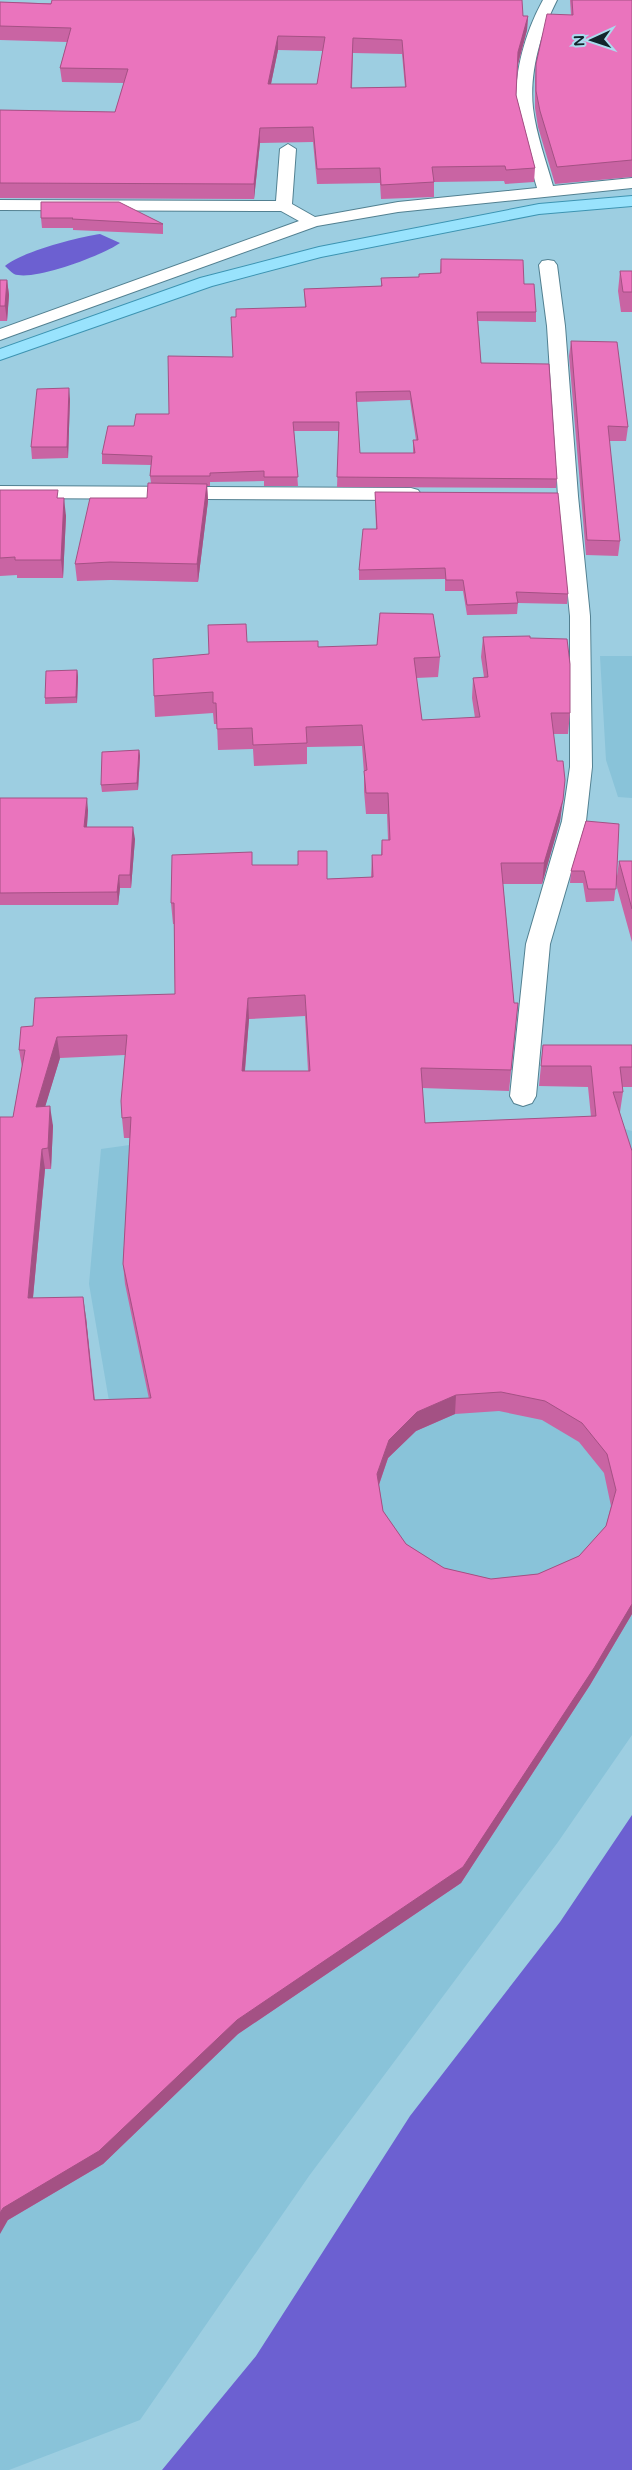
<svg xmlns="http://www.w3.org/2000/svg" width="632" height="2470" viewBox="0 0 632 2470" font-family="'Varela Round',sans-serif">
	<rect width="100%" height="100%" fill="#9dcee1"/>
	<path fill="#89c3d9" d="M 600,656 L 632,656 L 632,798 L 618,797 L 606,760 Z
		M 584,1118 L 632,1131 L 632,1735 L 558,1842 L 309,2176 L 140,2420 L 9,2470 L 0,2470 L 0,1406 L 109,1401 L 89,1284 L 101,1149 L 144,1143 Z"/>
	<path fill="#6c60d1" d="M 100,234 L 120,243 C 103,255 33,282 14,274 C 11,272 7,268 5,266 C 21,252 78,237 100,234 Z
		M 632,1815 L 632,2470 L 162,2470 L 256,2356 L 410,2116 L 560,1922 Z"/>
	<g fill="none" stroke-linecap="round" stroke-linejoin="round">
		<g stroke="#528091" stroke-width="2">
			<path id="minor" d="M 543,0 L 557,0 C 541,31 529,73 533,108 C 536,134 546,161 553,186 L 632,178 L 632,188 L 398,212 L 317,226 L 0,340 L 0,329 L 299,221 L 281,211 L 0,210 L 0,200 L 276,201 L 280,149 L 288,144 L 296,149 L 292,204 L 315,217 L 398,202 L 537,188 C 530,162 520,135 517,109 C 513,73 526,31 543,0 Z
				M 548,260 L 554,261 L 557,265 L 565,326 L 578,496 L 590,616 L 592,767 L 586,821 L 550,944 L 536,1096 L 532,1103 L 523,1106 L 514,1103 L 510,1096 L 526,944 L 562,821 L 570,767 L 570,616 L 558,496 L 547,326 L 539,265 L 542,261 Z
				M 0,486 L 411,488 L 418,490 L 421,494 L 418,498 L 411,500 L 0,498 Z"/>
		</g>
		<g stroke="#3d94b2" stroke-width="2">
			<path id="major" d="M 632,196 L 632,206 L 539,214 L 321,257 L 212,286 L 0,360 L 0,349 L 200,278 L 319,247 L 539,204 Z"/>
		</g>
		<use href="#minor" fill="#fff" fill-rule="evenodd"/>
		<use href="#major" fill="#99e3fd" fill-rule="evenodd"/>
	</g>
	<path fill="#c964a3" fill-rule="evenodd" d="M 570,0 L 632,0 L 632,177 L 555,184 L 538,127 L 535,108 L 535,81 L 536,64 L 571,15 Z
		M 0,2 L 528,16 L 527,30 L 518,65 L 516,95 L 535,168 L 534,182 L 505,184 L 504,181 L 434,182 L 434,197 L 381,199 L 380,183 L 317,184 L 313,142 L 260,143 L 254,199 L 0,198 L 0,110 L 115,112 L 124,83 L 62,82 L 60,68 L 67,42 L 0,40 ZM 278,50 L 323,51 L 317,84 L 271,84 ZM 353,53 L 402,54 L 405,87 L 352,88 Z
		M 41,202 L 163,224 L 163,234 L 73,230 L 73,228 L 42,228 L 41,218 Z
		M 441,259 L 524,284 L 536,312 L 536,322 L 478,321 L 481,363 L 557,479 L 556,488 L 337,487 L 339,431 L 294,431 L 298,486 L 264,486 L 264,481 L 210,482 L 210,486 L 207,486 L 208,501 L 198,582 L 111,580 L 77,581 L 75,564 L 147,498 L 151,483 L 150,476 L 151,465 L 102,464 L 102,454 L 134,426 L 169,414 L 233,357 L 236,317 L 305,307 L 304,289 L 381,286 L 381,278 L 419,277 L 419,274 L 440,273 ZM 410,400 L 416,440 L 413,440 L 413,453 L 360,453 L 356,402 Z
		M 620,271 L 632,271 L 632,312 L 621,312 L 618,291 Z
		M 0,280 L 7,280 L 9,295 L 7,321 L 0,321 Z
		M 571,341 L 628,427 L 626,441 L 609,441 L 620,541 L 618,556 L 586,555 L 569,356 Z
		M 70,399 L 68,458 L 32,459 L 31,447 Z
		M 0,490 L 58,498 L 66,516 L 63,578 L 17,578 L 17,575 L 0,576 Z
		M 375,492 L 568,594 L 567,604 L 518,603 L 517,614 L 467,615 L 463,591 L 445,591 L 445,579 L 359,580 L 359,570 L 376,529 Z
		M 483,637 L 530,638 L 570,713 L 568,734 L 553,734 L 563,801 L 560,821 L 542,884 L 503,884 L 514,1003 L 518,1003 L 509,1091 L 422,1088 L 425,1123 L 591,1117 L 588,1087 L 539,1086 L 543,1045 L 632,1045 L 632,1087 L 622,1087 L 623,1092 L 620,1112 L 632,1614 L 590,1685 L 461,1883 L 238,2034 L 103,2164 L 8,2220 L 13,1117 L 22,1067 L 19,1050 L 33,1026 L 175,994 L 174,924 L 173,924 L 171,903 L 252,865 L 327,879 L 371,877 L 372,855 L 381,855 L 382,840 L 388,840 L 387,814 L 366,814 L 364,791 L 364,773 L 362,746 L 307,747 L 307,764 L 254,766 L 253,749 L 218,750 L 217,724 L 214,724 L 213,713 L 155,717 L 154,696 L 209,654 L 247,642 L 318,647 L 440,657 L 438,677 L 416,678 L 422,720 L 475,718 L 472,698 L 473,678 L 484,677 L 481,657 ZM 305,1016 L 308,1071 L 245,1071 L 249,1019 ZM 125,1055 L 122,1118 L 124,1138 L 130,1138 L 123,1264 L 125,1284 L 149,1399 L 95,1400 L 86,1317 L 33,1298 L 45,1169 L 51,1169 L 53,1126 L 45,1106 L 60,1058 ZM 499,1411 L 542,1420 L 579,1442 L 604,1473 L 611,1506 L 606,1526 L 579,1556 L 538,1574 L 491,1579 L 444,1568 L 406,1544 L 383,1511 L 379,1485 L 388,1458 L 416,1431 L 455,1414 Z
		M 77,670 L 78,677 L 77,703 L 45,704 L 45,698 Z
		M 139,750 L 140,756 L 138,790 L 102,792 L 101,785 Z
		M 0,798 L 88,810 L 87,827 L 135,839 L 131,888 L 120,888 L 118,905 L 0,905 Z
		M 586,821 L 617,876 L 619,861 L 632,861 L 632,942 L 616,884 L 614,901 L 586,902 L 583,883 L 570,883 L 571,871 Z"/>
	<path fill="#a45184" d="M 528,16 L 527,30 L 517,67 L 518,52 Z
		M 278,36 L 278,50 L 268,98 L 268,84 Z
		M 260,128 L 260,143 L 254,199 L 254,184 Z
		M 7,280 L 9,295 L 7,321 L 5,306 Z
		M 69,388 L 70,399 L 68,458 L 67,447 Z
		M 207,484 L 208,501 L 198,582 L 197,564 Z
		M 64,498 L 66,516 L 63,578 L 61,560 Z
		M 77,670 L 78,677 L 77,703 L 76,697 Z
		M 139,750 L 140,756 L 138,790 L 137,783 Z
		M 565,780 L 560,821 L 542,884 L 544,863 Z
		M 87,798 L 88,810 L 86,839 L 84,827 Z
		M 133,827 L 135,839 L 131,888 L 130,875 Z
		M 119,875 L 120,888 L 118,905 L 117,892 Z
		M 248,998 L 249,1019 L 243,1092 L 242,1071 Z
		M 57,1037 L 60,1058 L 39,1127 L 36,1107 Z
		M 50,1106 L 53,1126 L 51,1169 L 48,1148 Z
		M 42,1149 L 45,1169 L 31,1318 L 28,1298 Z
		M 83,1297 L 86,1317 L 96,1419 L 94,1400 Z
		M 456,1395 L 455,1414 L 416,1431 L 388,1458 L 376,1493 L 377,1474 L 389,1440 L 417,1412 Z
		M 632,1604 L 632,1614 L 590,1685 L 461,1883 L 238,2034 L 103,2164 L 8,2220 L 0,2234 L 0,2213 L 3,2208 Z"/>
	<path fill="#ea74bd" stroke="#a45184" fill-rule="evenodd" d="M 52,0 L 522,0 L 523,16 L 528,16 L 518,52 L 516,95 L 535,168 L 506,170 L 505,166 L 432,167 L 434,182 L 381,185 L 380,168 L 317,169 L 313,127 L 260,128 L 254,184 L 0,183 L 0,110 L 115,112 L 128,69 L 60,68 L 71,28 L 0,26 L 0,2 L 51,4 ZM 278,36 L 325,37 L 317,84 L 268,84 ZM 353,38 L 402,40 L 406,87 L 351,88 Z
		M 572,0 L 632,0 L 632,160 L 557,167 L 540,111 L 536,91 L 536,64 L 547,14 L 573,15 Z
		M 41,202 L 119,202 L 163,224 L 72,219 L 73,218 L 41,218 Z
		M 441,259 L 523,260 L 524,284 L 534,284 L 536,312 L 477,312 L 481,363 L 549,364 L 557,479 L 337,477 L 339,422 L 293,422 L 298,477 L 264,477 L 264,471 L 210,473 L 210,476 L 150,476 L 152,456 L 102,454 L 108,426 L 134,426 L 136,414 L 169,414 L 168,356 L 233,357 L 231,317 L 236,317 L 236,309 L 306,307 L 304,289 L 382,286 L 381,278 L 419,277 L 419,274 L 441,273 ZM 410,391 L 418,440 L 413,440 L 415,453 L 360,453 L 356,392 Z
		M 620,271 L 632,271 L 632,292 L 623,292 Z
		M 0,280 L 7,280 L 5,306 L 0,306 Z
		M 571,341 L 617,342 L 628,427 L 608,426 L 620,541 L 587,540 Z
		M 69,388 L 67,447 L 31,447 L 37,389 Z
		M 148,483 L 207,484 L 197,564 L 110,562 L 75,564 L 90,498 L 147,498 Z
		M 0,490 L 58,490 L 57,498 L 64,498 L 61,560 L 15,560 L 15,557 L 0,558 Z
		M 375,492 L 558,493 L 568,594 L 516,592 L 518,603 L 467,605 L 463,580 L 446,580 L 445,568 L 359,570 L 363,529 L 377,529 Z
		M 380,613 L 433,614 L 440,657 L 414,658 L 422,720 L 480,717 L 473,678 L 488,677 L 483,637 L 530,636 L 530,638 L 567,639 L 570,664 L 570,713 L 551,713 L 557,761 L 563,761 L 565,780 L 563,800 L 544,863 L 501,863 L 514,1003 L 518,1003 L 511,1070 L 421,1068 L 425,1123 L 596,1116 L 591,1066 L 541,1066 L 543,1045 L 632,1045 L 632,1067 L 620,1067 L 623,1092 L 613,1092 L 632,1151 L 632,1604 L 594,1668 L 463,1867 L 237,2020 L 99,2151 L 3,2208 L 0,2213 L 0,1117 L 13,1117 L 25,1050 L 19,1050 L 21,1027 L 33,1026 L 35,998 L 175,994 L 174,903 L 171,903 L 172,855 L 252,852 L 252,865 L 298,865 L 298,851 L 327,851 L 327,879 L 373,877 L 372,855 L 382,855 L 382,840 L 390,840 L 388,793 L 366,793 L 364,771 L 367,770 L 362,725 L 306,727 L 307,743 L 253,745 L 252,728 L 217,729 L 216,703 L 213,703 L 213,692 L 154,696 L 153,659 L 209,654 L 208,625 L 246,624 L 247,642 L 318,641 L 318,647 L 377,645 ZM 305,995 L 310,1071 L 242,1071 L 248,998 ZM 127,1035 L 121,1101 L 122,1118 L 131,1117 L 123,1264 L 151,1398 L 94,1400 L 83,1297 L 28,1298 L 42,1149 L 48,1148 L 50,1106 L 36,1107 L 57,1037 ZM 501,1392 L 545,1401 L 582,1423 L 607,1454 L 616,1490 L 606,1526 L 579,1556 L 538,1574 L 491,1579 L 444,1568 L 406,1544 L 383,1511 L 377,1474 L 389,1440 L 417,1412 L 456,1395 Z
		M 77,670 L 76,697 L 45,698 L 46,671 Z
		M 139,750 L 137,783 L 101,785 L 102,752 Z
		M 0,798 L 87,798 L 84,827 L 133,827 L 130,875 L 119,875 L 117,892 L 0,893 Z
		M 586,821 L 619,824 L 616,889 L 588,889 L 584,871 L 571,871 Z
		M 619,861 L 632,861 L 632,909 Z"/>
	<g transform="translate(592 40) rotate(267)" stroke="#aadbee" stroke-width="4" paint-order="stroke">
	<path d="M0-4L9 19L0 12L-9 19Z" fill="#11242b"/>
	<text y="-8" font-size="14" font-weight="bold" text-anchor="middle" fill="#11242b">N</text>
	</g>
</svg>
